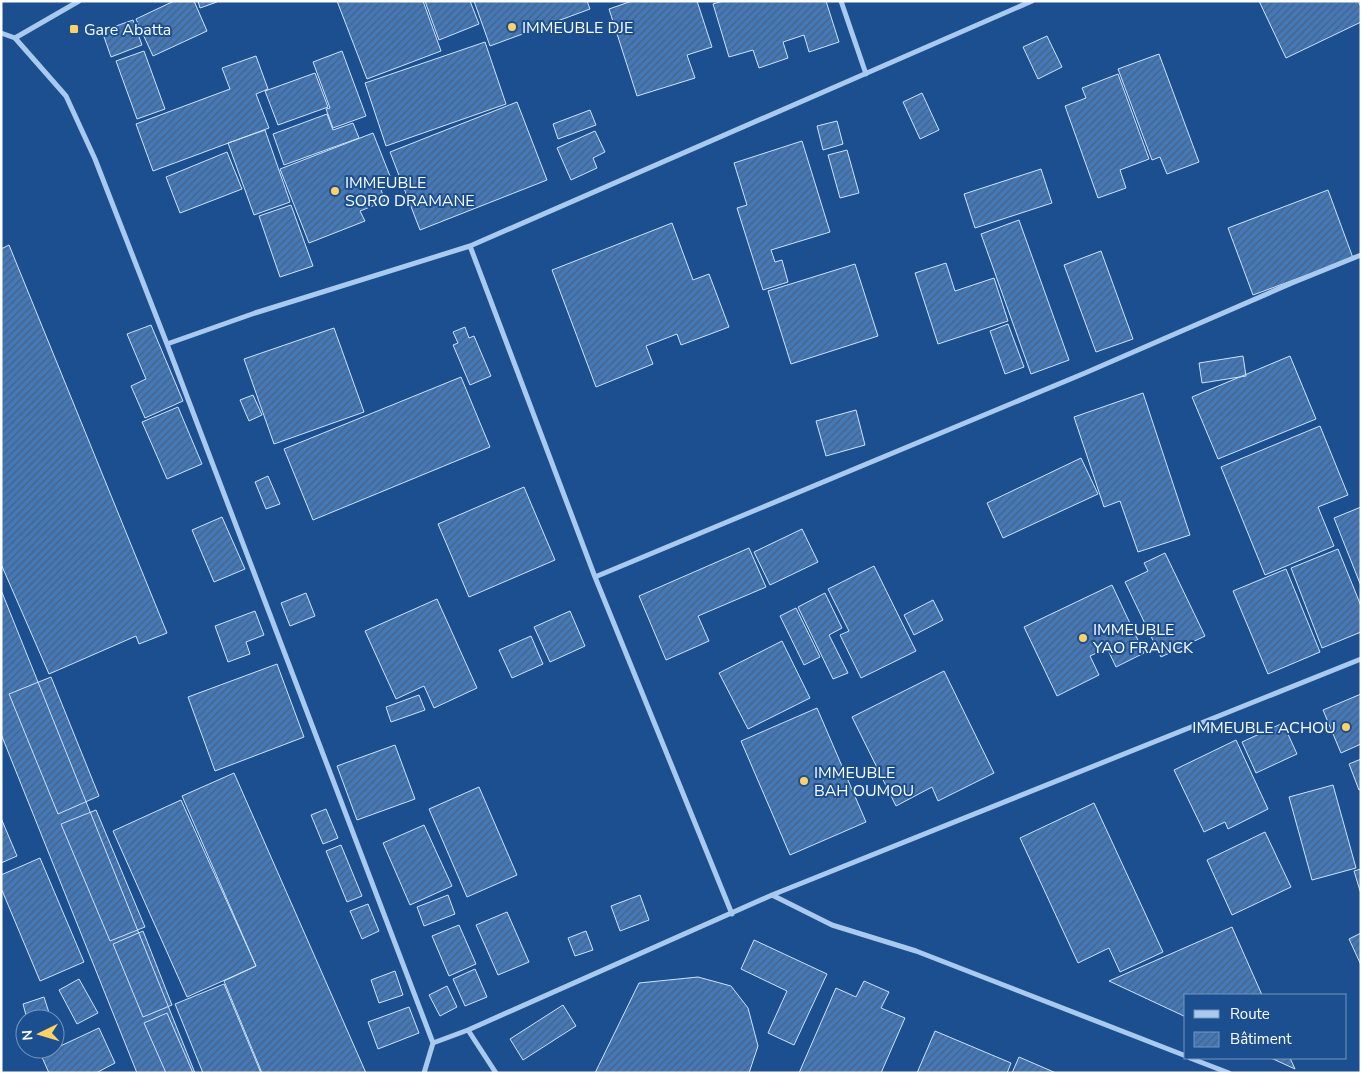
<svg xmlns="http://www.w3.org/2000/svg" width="1362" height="1074" viewBox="0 0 1362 1074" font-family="'Nunito Sans',sans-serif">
	<defs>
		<pattern id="building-hatch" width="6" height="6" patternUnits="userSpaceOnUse" patternTransform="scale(1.25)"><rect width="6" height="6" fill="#4478b7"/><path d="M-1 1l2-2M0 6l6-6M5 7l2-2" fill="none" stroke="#486282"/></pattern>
	</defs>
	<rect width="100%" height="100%" fill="#1b4f8f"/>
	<path fill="url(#building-hatch)" stroke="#cfe3fa" d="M 174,1 L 194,1 L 207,31 L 153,56 L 136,19 Z
		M 198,1 L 216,1 L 217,2 L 200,8 Z
		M 337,1 L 423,1 L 441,51 L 367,79 Z
		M 425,1 L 470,1 L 479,24 L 439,40 Z
		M 474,1 L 587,1 L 590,9 L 490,46 Z
		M 632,1 L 697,1 L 712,47 L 687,55 L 695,78 L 637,96 L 609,9 Z
		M 723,1 L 826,1 L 839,42 L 809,52 L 804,35 L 783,42 L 788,58 L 759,68 L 753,50 L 729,57 L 713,4 Z
		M 1259,1 L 1358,1 L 1361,7 L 1361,22 L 1286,58 Z
		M 133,20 L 142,45 L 111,57 L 102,31 Z
		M 1047,36 L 1062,67 L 1038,79 L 1023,47 Z
		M 485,42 L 506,104 L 386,146 L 365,83 Z
		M 144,51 L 165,109 L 137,119 L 116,61 Z
		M 342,51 L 366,116 L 333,128 L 326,109 L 330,108 L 313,62 Z
		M 1159,54 L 1199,162 L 1167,174 L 1160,157 L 1152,160 L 1118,69 Z
		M 256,56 L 268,89 L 256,94 L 269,128 L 153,171 L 136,124 L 230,89 L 222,68 Z
		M 315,73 L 328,107 L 278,125 L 265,91 Z
		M 1118,74 L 1149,159 L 1120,170 L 1126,188 L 1098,198 L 1065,106 L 1086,98 L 1082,88 Z
		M 922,93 L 939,130 L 920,139 L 903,102 Z
		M 517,102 L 547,180 L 420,230 L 390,152 Z
		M 590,110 L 596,125 L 558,139 L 553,124 Z
		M 327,114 L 333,130 L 353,123 L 359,138 L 284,165 L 273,134 Z
		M 837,121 L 843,144 L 823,150 L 817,126 Z
		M 265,130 L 290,202 L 254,215 L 228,143 Z
		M 595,131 L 605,152 L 593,158 L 597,168 L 571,180 L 557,148 Z
		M 373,133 L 390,176 L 378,181 L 385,201 L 360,211 L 365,221 L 309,243 L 280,169 Z
		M 802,141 L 830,232 L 771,250 L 775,262 L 782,260 L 788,282 L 763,290 L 737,208 L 747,205 L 734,163 Z
		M 847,150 L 859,193 L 840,198 L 828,155 Z
		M 227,152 L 242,189 L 180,213 L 166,177 Z
		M 1041,169 L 1052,203 L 975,228 L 964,194 Z
		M 1328,190 L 1353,258 L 1253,295 L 1228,228 Z
		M 291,205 L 313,266 L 280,277 L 259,216 Z
		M 1019,220 L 1069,360 L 1031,374 L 981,234 Z
		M 672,223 L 693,280 L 709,274 L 729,327 L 681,345 L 677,334 L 646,346 L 653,364 L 596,387 L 552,270 Z
		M 9,245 L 167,633 L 139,644 L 136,636 L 49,674 L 1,564 L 1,249 Z
		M 1101,251 L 1133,339 L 1096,352 L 1064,265 Z
		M 946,263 L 955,291 L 994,278 L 1008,321 L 938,344 L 915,273 Z
		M 855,264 L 878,336 L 791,364 L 768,291 Z
		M 1008,324 L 1024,367 L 1005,374 L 990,331 Z
		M 151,325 L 183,401 L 145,418 L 131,386 L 146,379 L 127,334 Z
		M 465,327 L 469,338 L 474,336 L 491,376 L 470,385 L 453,345 L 458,343 L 453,332 Z
		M 334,328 L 364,412 L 274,444 L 244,359 Z
		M 1243,356 L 1246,376 L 1202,383 L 1199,363 Z
		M 1290,356 L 1316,419 L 1218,459 L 1192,397 Z
		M 461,377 L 490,447 L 313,520 L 284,449 Z
		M 1143,393 L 1190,535 L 1138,552 L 1120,501 L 1104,507 L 1074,417 Z
		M 253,395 L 262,415 L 249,421 L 240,400 Z
		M 178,407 L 202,464 L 167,479 L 142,422 Z
		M 856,410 L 865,445 L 826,456 L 816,421 Z
		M 1320,426 L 1348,495 L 1318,507 L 1334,546 L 1265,575 L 1221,467 Z
		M 1081,458 L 1098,494 L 1003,538 L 987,503 Z
		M 268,476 L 280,504 L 266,509 L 255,482 Z
		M 524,487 L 555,560 L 469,597 L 438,524 Z
		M 1361,507 L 1361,586 L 1334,518 Z
		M 222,517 L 245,569 L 214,582 L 192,530 Z
		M 802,529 L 818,562 L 770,585 L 754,552 Z
		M 749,548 L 766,587 L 698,616 L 709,641 L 666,660 L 639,596 Z
		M 1338,549 L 1361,606 L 1361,632 L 1322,648 L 1291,568 Z
		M 1165,553 L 1205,636 L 1161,657 L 1125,582 L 1148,571 L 1144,563 Z
		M 874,566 L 916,651 L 861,678 L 840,635 L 849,631 L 828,589 Z
		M 1286,569 L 1320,652 L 1268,674 L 1233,591 Z
		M 1112,585 L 1144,653 L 1116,667 L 1107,648 L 1090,656 L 1099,675 L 1057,696 L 1024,627 Z
		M 1,590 L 195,1073 L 137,1073 L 1,734 Z
		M 306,593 L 315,616 L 290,626 L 281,603 Z
		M 825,593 L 842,628 L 829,635 L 848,673 L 833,679 L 798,607 Z
		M 437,599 L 477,688 L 434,708 L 424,686 L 396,699 L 365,631 Z
		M 933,600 L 943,620 L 914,635 L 904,615 Z
		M 796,608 L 820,657 L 804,665 L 780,616 Z
		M 255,611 L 264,635 L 246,642 L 250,654 L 228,662 L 215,626 Z
		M 570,611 L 585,646 L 550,662 L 534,627 Z
		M 531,636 L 543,664 L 512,678 L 499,650 Z
		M 782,641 L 810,698 L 748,729 L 719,673 Z
		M 277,664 L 304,737 L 215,771 L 188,697 Z
		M 944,671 L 994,773 L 938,801 L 932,787 L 896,806 L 852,717 Z
		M 51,677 L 99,796 L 58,814 L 9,694 Z
		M 1361,694 L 1361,744 L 1341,753 L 1323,710 Z
		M 419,695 L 425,710 L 391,722 L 386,707 Z
		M 817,708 L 866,822 L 790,855 L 741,741 Z
		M 1283,723 L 1297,754 L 1256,773 L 1242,742 Z
		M 1236,740 L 1268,809 L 1228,829 L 1225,822 L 1204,832 L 1174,770 Z
		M 395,745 L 415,799 L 357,820 L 337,766 Z
		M 1361,759 L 1361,789 L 1359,790 L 1349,764 Z
		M 234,773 L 366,1073 L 262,1073 L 224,981 L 256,966 L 182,796 Z
		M 1333,785 L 1356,868 L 1312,880 L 1289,797 Z
		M 479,787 L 517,875 L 467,897 L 429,809 Z
		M 181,800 L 256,966 L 187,997 L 113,831 Z
		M 1094,803 L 1163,952 L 1120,972 L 1109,948 L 1078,963 L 1020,838 Z
		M 326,809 L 338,838 L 323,844 L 311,815 Z
		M 96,810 L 145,927 L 110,941 L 61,824 Z
		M 1,818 L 17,856 L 1,863 Z
		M 424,825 L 452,886 L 410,905 L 383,843 Z
		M 1265,832 L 1291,887 L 1232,915 L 1207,860 Z
		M 341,845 L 362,896 L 347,902 L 326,851 Z
		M 40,858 L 84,962 L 40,981 L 1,888 L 1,875 Z
		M 1361,869 L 1361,894 L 1354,871 Z
		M 448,895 L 455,914 L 424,926 L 417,907 Z
		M 640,895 L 649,920 L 620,931 L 611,906 Z
		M 368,904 L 379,931 L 362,939 L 350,911 Z
		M 507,912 L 529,962 L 498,975 L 476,925 Z
		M 459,925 L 476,964 L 449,976 L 432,936 Z
		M 1232,927 L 1262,995 L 1186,995 L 1186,1017 L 1109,981 Z
		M 143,931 L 172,1005 L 143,1017 L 113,944 Z
		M 586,931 L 593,950 L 575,956 L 568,938 Z
		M 1361,933 L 1361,965 L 1349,939 Z
		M 754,940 L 827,974 L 794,1045 L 768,1033 L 787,991 L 741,969 Z
		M 475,969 L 487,997 L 465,1006 L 453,979 Z
		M 395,971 L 403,995 L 379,1003 L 371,980 Z
		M 698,977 L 731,986 L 748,1008 L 758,1046 L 749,1073 L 595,1073 L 639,983 Z
		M 79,979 L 98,1013 L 77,1024 L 59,990 Z
		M 864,981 L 889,992 L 881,1008 L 905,1018 L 881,1073 L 799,1073 L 836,988 L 856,997 Z
		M 224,984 L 261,1073 L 203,1073 L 175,1004 Z
		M 447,986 L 457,1007 L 440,1016 L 429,995 Z
		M 44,997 L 51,1019 L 27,1019 L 23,1004 Z
		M 563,1005 L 576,1026 L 523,1060 L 510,1039 Z
		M 409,1007 L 419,1033 L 378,1049 L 368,1022 Z
		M 167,1013 L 193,1073 L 166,1073 L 144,1023 Z
		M 99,1028 L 115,1063 L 96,1073 L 49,1073 L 41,1055 Z
		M 935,1031 L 1011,1063 L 1007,1073 L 917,1073 Z
		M 1019,1057 L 1056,1073 L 1012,1073 Z
		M 1271,1058 L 1290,1058 L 1295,1069 Z"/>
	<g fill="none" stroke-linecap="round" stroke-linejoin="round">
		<path stroke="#a9c9ee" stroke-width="5" d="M 841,1 L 866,74
			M 1,33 L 15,38 L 79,1
			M 15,38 L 66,96 L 95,159 L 167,344 L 433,1043 L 424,1073
			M 470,246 L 595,577 L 732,914
			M 167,344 L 255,313 L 470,246 L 1032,1
			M 595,577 L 1085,373 L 1292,283 L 1361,255
			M 772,895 L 832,925 L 916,951 L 1186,1056
			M 468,1030 L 496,1073
			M 433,1043 L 468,1030 L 772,895 L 1361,659
			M 1190,1058 L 1229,1073"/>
	</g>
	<g fill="#ffd166" stroke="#1b4f8f" stroke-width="2">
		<circle cx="512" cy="27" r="5"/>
		<rect x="69" y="24" width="10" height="10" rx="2.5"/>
		<circle cx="335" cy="191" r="5"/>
		<circle cx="1083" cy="638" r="5"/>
		<circle cx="1346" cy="727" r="5"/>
		<circle cx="804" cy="781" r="5"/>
	</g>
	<g text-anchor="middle" stroke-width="4" stroke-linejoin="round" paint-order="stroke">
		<g font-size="16" fill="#fff" stroke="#1b4f8f" text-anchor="start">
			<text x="522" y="33">IMMEUBLE DJE</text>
			<text x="84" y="35">Gare Abatta</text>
			<text x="345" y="188">IMMEUBLE<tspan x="345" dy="18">SORO DRAMANE</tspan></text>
			<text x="1093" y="635">IMMEUBLE<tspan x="1093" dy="18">YAO FRANCK</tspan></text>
			<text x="1336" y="733" text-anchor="end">IMMEUBLE ACHOU</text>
			<text x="814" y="778">IMMEUBLE<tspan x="814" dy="18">BAH OUMOU</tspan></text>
		</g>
	</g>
	<rect width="1362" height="1074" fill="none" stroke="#ffffff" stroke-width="5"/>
	<rect x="1184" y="994" width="162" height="65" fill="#1b4f8f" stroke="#7695bc"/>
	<rect x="1194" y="1010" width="25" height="8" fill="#a9c9ee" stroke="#7695bc"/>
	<text x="1230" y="1019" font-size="15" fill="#ffffff">Route</text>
	<rect x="1194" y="1032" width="25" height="15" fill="url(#building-hatch)" stroke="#7695bc"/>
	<text x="1230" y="1044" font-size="15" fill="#ffffff">Bâtiment</text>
	<g transform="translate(40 1034) rotate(265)"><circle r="24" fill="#1b4f8f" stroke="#7695bc"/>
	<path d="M0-4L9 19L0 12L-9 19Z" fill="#ffd166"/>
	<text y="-8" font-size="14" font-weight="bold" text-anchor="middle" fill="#ffffff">N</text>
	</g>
</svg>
